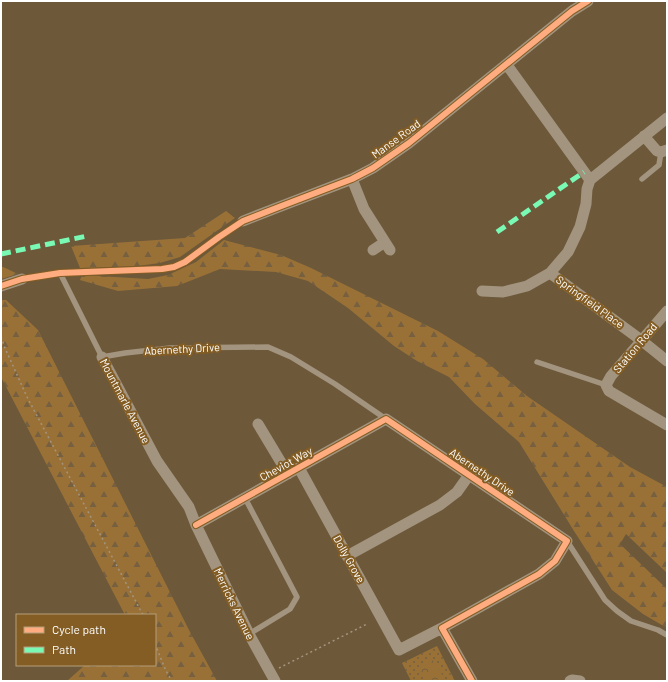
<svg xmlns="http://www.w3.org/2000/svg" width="668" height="682" viewBox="0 0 668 682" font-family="Barlow,sans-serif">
	<defs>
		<pattern id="grass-dots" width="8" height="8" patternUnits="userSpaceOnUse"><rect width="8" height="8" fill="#997137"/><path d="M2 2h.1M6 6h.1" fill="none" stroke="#766040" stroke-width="1.8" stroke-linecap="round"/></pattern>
		<pattern id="forest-firs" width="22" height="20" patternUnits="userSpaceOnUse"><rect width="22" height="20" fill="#997137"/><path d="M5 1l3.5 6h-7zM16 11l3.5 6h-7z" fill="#766040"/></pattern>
		<pattern id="park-crowns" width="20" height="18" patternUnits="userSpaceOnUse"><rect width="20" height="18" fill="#997137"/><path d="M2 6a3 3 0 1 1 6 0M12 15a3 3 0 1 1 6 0" fill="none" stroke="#766040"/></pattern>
	</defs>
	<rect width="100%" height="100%" fill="#6d5839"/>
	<path fill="url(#grass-dots)" d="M 437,646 L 455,681 L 411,681 L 402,663 Z"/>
	<path fill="url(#forest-firs)" d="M 226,211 L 235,218 L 180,257 L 160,263 L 137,266 L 80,268 L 71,246 L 185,238 Z
		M 224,240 L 281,255 L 311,268 L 438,331 L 483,359 L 527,396 L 630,467 L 667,487 L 667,573 L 626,534 L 620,544 L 667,589 L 667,628 L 643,614 L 612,590 L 574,531 L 519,442 L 475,404 L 449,377 L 417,361 L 394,346 L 348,308 L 308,281 L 276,272 L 220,269 L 177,286 L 118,291 L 80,280 L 82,275 L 148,279 L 168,275 L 196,262 Z
		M 1,266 L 18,274 L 1,279 Z
		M 1,300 L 6,300 L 38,330 L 189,630 L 217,681 L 67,681 L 85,665 L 155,665 L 155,615 L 125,615 L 1,377 Z"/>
	<path fill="url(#park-crowns)" d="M 432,659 L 444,678 L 435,680 L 427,679 L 419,669 Z"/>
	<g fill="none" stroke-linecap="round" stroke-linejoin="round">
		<path stroke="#a3947f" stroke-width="1.5" stroke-dasharray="2 3" stroke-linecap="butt" d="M 1,337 L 5,348 L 27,397 L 143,615
			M 155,644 L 166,671 L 172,681
			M 279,668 L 367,624"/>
		<path stroke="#a3947f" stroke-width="5.5" d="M 642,179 L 659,165 L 661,152
			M 60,273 L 102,357 L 125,353 L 170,348 L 268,347 L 291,357 L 335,384 L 386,419
			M 22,279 L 60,273 L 162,269 L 174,267 L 185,262 L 219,237 L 243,221
			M 537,362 L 606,385
			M 245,498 L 297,597 L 290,609 L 249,634
			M 567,541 L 605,600 L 617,611 L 631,621 L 658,630 L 667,635"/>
		<path stroke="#a3947f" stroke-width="11" d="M 507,65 L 590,180
			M 644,136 L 657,151 L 661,152 L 667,150
			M 352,179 L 364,209 L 390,250
			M 243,221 L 284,205 L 352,179 L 373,168 L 409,143 L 572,11 L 588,1
			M 373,250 L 385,242
			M 550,273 L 641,340 L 667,361
			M 1,286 L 22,279
			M 482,291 L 503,292 L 527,286 L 550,273 L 568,252 L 580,227 L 586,204 L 587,189 L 590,180 L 667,118
			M 667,311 L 611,376 L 606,385 L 609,391 L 667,425
			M 102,357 L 157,461 L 189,507 L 196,525 L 249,634 L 275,681
			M 258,424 L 288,474
			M 299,468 L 399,650 L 442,628
			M 196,525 L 386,419 L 567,541 L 555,561 L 539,574 L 442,628 L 472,681
			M 347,556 L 440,505 L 457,492 L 469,475
			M 570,681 L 572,680 L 580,681"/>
		<path stroke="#7af9b4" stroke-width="5" stroke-dasharray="10 5" stroke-linecap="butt" d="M 497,232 L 584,172
			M 1,254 L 87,236"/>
		<g stroke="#835d23" stroke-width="8">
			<path id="cycleway" d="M 1,286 L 22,279 L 60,273 L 162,269 L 174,267 L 185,262 L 219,237 L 243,221 L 284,205 L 352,179 L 373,168 L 409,143 L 572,11 L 588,1
				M 196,525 L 386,419 L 567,541 L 555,561 L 539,574 L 442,628 L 472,681"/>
		</g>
		<use href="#cycleway" stroke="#ffac80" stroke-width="6"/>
	</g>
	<g text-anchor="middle" stroke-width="4" stroke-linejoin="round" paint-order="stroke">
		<g font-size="11" fill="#fff" stroke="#835d23">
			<text transform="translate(396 139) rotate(-36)" y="4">Manse Road</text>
			<text transform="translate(590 302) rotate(36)" y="4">Springfield Place</text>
			<text transform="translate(635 348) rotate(-50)" y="4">Station Road</text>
			<text transform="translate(182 349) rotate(-3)" y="4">Abernethy Drive</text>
			<text transform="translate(125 401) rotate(62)" y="4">Mountmarle Avenue</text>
			<text transform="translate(286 464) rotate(-29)" y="4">Cheviot Way</text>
			<text transform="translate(482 472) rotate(34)" y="4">Abernethy Drive</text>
			<text transform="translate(349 559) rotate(61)" y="4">Dolly Grove</text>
			<text transform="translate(234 604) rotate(64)" y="4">Merricks Avenue</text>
		</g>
	</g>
	<rect width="668" height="682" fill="none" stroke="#ffffff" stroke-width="4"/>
	<rect x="16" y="614" width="140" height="52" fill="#835d23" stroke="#b59e7b"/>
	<rect x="24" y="627" width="20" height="6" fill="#ffac80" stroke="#b59e7b"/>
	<text x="52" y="634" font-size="12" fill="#ffffff">Cycle path</text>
	<rect x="24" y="647" width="20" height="6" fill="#7af9b4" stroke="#b59e7b"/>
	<text x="52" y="654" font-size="12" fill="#ffffff">Path</text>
</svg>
